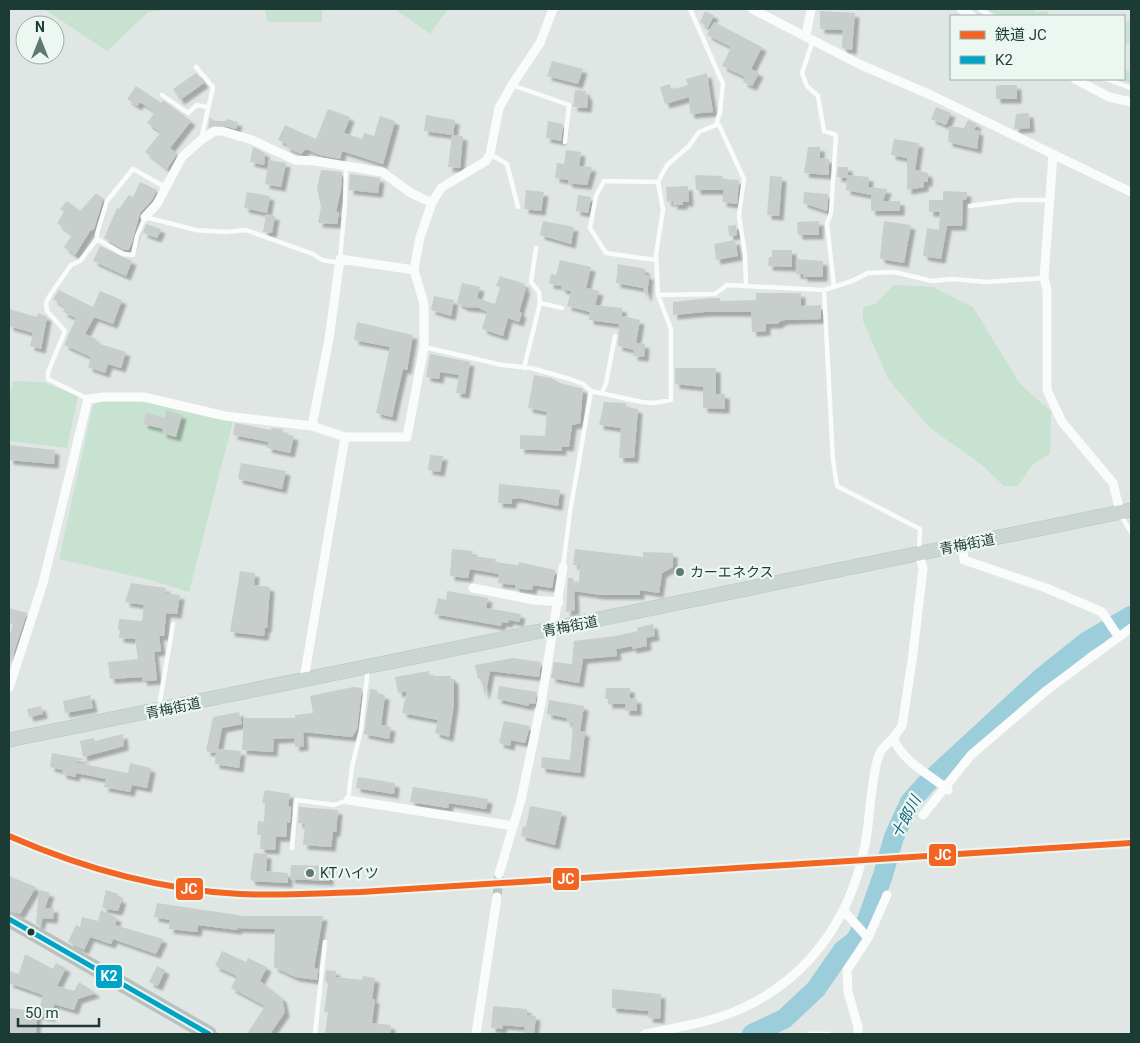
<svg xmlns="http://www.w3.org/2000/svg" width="1140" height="1043" viewBox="0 0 1140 1043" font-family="Roboto,'Noto Sans JP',sans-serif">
	<defs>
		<filter id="shadow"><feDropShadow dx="4.5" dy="4.5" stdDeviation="1" flood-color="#0004"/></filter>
	</defs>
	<rect width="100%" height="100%" fill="#e0e6e4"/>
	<path fill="#c7e2d1" d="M 44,9 L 168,9 L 148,12 L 107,51 Z
		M 265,9 L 322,9 L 322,22 L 268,22 Z
		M 395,9 L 448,9 L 430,34 Z
		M 988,9 L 1034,9 L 1035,12 L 1048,11 L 1048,16 L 999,16 Z
		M 1131,20 L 1131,43 L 1124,44 L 1124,24 Z
		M 1124,71 L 1131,71 L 1131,83 L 1116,79 L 1124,79 Z
		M 894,285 L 933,287 L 973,307 L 1020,384 L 1051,411 L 1050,454 L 1033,464 L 1018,486 L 1004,486 L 982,465 L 930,428 L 888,379 L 863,321 L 863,307 L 875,304 Z
		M 13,381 L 43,382 L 78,396 L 67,448 L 9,441 L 9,400 Z
		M 103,401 L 143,402 L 233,421 L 189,592 L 150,580 L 59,559 L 93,405 Z"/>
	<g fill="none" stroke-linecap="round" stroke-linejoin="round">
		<path stroke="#9bceda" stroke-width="20" d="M 752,1034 L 784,1019 L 816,989 L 843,950 L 855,941 L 867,920 L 883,875 L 894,837 L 910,802 L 926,784 L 1041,678 L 1086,642 L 1131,616"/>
	</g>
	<path fill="#c7cecb" filter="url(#shadow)" d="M 705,11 L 714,15 L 708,28 L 700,22 Z
		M 820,11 L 855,13 L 852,50 L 842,48 L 843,30 L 820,29 Z
		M 714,22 L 762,47 L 751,69 L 759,73 L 752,86 L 743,82 L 745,77 L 722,66 L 731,47 L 707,35 Z
		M 552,61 L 583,69 L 578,84 L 547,76 Z
		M 196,73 L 204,83 L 180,100 L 173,89 Z
		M 707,73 L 713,112 L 690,114 L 689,97 L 665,104 L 660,87 L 670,84 L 671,90 L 688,85 L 686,79 Z
		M 1000,85 L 1017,85 L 1017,99 L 996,99 L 996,86 Z
		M 136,86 L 161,103 L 163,100 L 191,121 L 170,148 L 177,154 L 167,169 L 145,152 L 161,132 L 147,123 L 155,112 L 140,102 L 137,106 L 127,99 Z
		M 575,90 L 586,91 L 585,95 L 588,95 L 587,108 L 573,107 Z
		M 936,107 L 951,113 L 946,125 L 931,119 Z
		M 328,109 L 350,117 L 344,133 L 362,139 L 364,133 L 374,136 L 380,116 L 395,121 L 383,164 L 342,151 L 340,159 L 320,155 L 306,149 L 301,154 L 286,147 L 287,144 L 278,140 L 285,125 L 316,139 Z
		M 1029,113 L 1030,128 L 1014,129 L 1016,114 Z
		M 426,115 L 455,120 L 453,135 L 463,136 L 460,168 L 448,167 L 452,135 L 424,131 Z
		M 210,117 L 214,121 L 226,121 L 226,119 L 238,122 L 236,129 L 222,125 L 208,128 Z
		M 968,120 L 977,124 L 974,130 L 979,131 L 977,149 L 948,142 L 949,126 L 964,128 Z
		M 548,121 L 563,124 L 561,141 L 546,138 Z
		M 894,139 L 919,143 L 915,170 L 928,173 L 928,182 L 924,182 L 924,187 L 907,190 L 907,158 L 891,155 Z
		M 253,147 L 265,153 L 264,165 L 250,162 Z
		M 808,147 L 820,147 L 820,158 L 829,159 L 829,175 L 804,173 Z
		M 566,150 L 581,152 L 579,166 L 592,167 L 587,185 L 568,183 L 568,180 L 555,178 L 557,163 L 564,164 Z
		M 269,160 L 286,163 L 281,187 L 265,184 Z
		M 838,167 L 848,167 L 848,175 L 869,177 L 868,187 L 887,189 L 883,201 L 900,201 L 900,211 L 871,211 L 871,195 L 846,190 L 847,178 L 837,177 Z
		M 321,170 L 342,172 L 341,189 L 336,212 L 339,212 L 337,224 L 318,223 L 321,207 L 317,188 Z
		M 350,174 L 380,178 L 378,193 L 349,190 Z
		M 695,175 L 723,176 L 723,179 L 739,180 L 737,204 L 722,202 L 724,190 L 696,190 Z
		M 770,176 L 782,177 L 779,216 L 767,215 Z
		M 140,182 L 157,190 L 152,200 L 140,213 L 131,245 L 128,250 L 124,250 L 104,238 L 117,208 L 119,209 L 129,195 L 133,197 Z
		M 688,186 L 689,202 L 683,202 L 683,205 L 673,205 L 673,201 L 667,202 L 666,187 Z
		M 526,190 L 544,192 L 541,211 L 524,209 Z
		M 943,191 L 967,192 L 966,200 L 963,200 L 962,226 L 947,226 L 941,259 L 923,256 L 927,228 L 939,230 L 940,212 L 929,212 L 929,200 L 943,200 Z
		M 247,192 L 270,196 L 267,213 L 244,208 Z
		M 804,192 L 828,194 L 827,211 L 803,203 Z
		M 96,193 L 103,199 L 94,229 L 90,231 L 75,255 L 64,247 L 72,235 L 57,223 L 64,212 L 60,209 L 67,201 L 80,211 Z
		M 578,195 L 591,197 L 588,213 L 576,211 Z
		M 266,214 L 275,216 L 272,233 L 263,232 Z
		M 543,221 L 574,227 L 571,244 L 540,235 Z
		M 819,221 L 819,235 L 798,235 L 797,222 Z
		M 884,221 L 911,225 L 904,263 L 881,259 L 880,257 Z
		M 146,224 L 161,229 L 157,238 L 143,233 Z
		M 736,225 L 737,235 L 729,236 L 728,226 Z
		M 735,240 L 738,256 L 716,260 L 714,244 Z
		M 100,246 L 132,261 L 126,276 L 93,261 Z
		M 772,250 L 792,250 L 792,267 L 768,266 L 769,257 L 772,257 Z
		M 796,259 L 823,261 L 823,277 L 803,277 L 803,274 L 796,274 Z
		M 560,260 L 591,267 L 586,288 L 599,291 L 595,305 L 622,308 L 622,316 L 640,320 L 636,343 L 645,344 L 644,357 L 633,356 L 634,350 L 618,346 L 619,324 L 589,320 L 590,312 L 567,306 L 571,291 L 561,289 L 562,286 L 549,284 L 551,274 L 556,275 Z
		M 618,264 L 645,269 L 645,275 L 649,275 L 647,298 L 643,288 L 616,283 Z
		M 500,276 L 525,284 L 523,288 L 526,288 L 519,312 L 522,313 L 519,322 L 508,318 L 503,336 L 482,329 L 487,312 L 479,308 L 465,307 L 457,303 L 462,283 L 480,287 L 477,298 L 495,304 L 500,287 L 496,286 Z
		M 59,290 L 93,307 L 100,291 L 122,300 L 113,324 L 94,317 L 85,334 L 96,339 L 94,342 L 126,352 L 121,368 L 108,364 L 105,373 L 88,367 L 91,357 L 64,345 L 76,318 L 63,312 L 65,307 L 53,299 Z
		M 756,293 L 801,293 L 801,306 L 821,305 L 821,319 L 785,320 L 779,322 L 779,324 L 766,324 L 766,331 L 752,332 L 751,312 L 704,312 L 673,315 L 673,302 L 710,298 L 720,298 L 720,301 L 756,300 Z
		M 434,296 L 454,300 L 451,316 L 431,310 Z
		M 9,309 L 37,317 L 38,313 L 47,317 L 41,349 L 30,346 L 33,333 L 9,326 Z
		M 357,322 L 413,335 L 407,370 L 403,369 L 392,417 L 376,413 L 390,347 L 354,340 Z
		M 430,354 L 470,362 L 465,394 L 456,393 L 459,375 L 440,372 L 439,379 L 426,377 Z
		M 675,368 L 716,368 L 716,394 L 725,394 L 725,409 L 703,408 L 703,387 L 675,384 Z
		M 534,375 L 551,378 L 560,383 L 583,389 L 580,423 L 572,425 L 569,447 L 562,446 L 562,451 L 520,449 L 520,435 L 545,436 L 547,412 L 528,408 Z
		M 604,402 L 626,403 L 626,407 L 638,409 L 634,458 L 619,458 L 621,428 L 599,425 Z
		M 166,410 L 182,415 L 176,437 L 162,433 L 163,429 L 143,424 L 146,413 L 165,418 Z
		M 235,423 L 271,430 L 271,428 L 283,429 L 282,433 L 294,436 L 290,453 L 267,448 L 269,442 L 233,435 Z
		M 9,445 L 55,450 L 54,464 L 9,460 Z
		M 430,455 L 443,456 L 440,472 L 428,470 Z
		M 241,463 L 286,471 L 282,489 L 238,479 Z
		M 499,484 L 560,490 L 558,506 L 518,498 L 512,499 L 512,504 L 498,503 Z
		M 452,549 L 473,551 L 472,556 L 496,559 L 495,562 L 518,565 L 519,562 L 555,570 L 552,588 L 533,585 L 532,590 L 515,588 L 515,585 L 498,583 L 499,574 L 470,569 L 468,578 L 450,576 Z
		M 575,549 L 643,557 L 643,552 L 673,553 L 673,567 L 662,573 L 659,593 L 640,590 L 640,595 L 601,595 L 574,591 L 575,610 L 566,612 L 568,578 L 573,578 L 574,583 L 579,582 L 580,565 L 573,565 Z
		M 240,571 L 255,573 L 254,585 L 270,587 L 267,628 L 265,628 L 264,636 L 230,632 Z
		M 131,583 L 166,588 L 165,593 L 180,595 L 177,614 L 166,613 L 164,636 L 159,636 L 161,651 L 154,652 L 157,680 L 143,681 L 142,677 L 110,679 L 108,662 L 138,659 L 135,639 L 119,638 L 120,630 L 118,630 L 119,619 L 142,621 L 144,605 L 125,602 Z
		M 447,591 L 488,598 L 486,608 L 521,614 L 519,622 L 509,620 L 508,623 L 502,622 L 501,626 L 434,614 L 438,598 L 446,600 Z
		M 9,608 L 27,613 L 9,667 L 9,637 L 13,624 L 9,623 Z
		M 653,624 L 655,636 L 646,638 L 647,646 L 632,649 L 632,646 L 616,649 L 617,656 L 583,659 L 579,683 L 551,678 L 554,662 L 572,664 L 574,641 L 615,636 L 638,631 L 637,628 Z
		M 513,658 L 541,662 L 539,677 L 490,671 L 485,696 L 481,679 L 478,679 L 475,665 Z
		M 429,671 L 429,676 L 451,676 L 451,679 L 454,679 L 454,704 L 449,737 L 435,733 L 438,720 L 402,713 L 407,691 L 398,693 L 395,677 Z
		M 499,686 L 537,692 L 535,704 L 529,703 L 529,706 L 497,699 Z
		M 353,687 L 362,688 L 357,729 L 352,737 L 303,732 L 304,746 L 295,747 L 294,738 L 274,739 L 273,752 L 242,750 L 244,718 L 295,718 L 295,715 L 313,713 L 310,696 Z
		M 606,688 L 630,688 L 630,698 L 637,699 L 637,711 L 625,711 L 625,704 L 608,704 L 608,699 L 605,699 Z
		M 370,689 L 377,690 L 377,694 L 385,695 L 381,725 L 391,727 L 389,739 L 364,734 Z
		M 90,695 L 93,708 L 65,713 L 63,701 Z
		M 549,700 L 584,706 L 580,731 L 585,732 L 580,773 L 541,768 L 542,757 L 570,760 L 573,723 L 566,722 L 567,718 L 547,714 Z
		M 41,706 L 43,714 L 29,717 L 27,709 Z
		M 239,712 L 242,724 L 222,728 L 218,749 L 241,751 L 239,768 L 215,764 L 216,753 L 206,751 L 213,717 Z
		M 504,721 L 530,726 L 525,743 L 511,740 L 510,746 L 499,743 Z
		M 123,734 L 124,746 L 83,757 L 80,741 L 94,738 L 95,741 Z
		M 52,753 L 85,759 L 73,762 L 128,773 L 130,763 L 151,768 L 147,788 L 132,785 L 130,792 L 104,787 L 106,779 L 76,773 L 75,777 L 62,774 L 62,770 L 50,767 Z
		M 358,777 L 395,783 L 394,794 L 356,788 Z
		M 413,787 L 488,799 L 486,809 L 449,803 L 448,808 L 410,802 Z
		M 265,790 L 290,794 L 288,806 L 291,807 L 290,823 L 287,822 L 286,837 L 276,837 L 275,850 L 260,849 L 261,835 L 257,835 L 258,821 L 264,822 L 265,803 L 262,803 Z
		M 530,806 L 562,812 L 555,845 L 521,836 L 523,826 L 526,827 Z
		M 299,807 L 338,810 L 336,832 L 333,832 L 331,847 L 303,845 L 305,824 L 298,823 Z
		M 254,853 L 267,854 L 266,871 L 288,873 L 288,883 L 252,881 L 250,878 Z
		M 291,865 L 329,866 L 329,881 L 290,879 Z
		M 9,876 L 36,887 L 20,914 L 9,910 Z
		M 39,890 L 50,893 L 45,908 L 54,908 L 53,919 L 42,918 L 40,926 L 36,924 Z
		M 106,890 L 118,894 L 117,898 L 122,899 L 118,911 L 102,908 Z
		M 157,903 L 244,916 L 323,916 L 314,968 L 318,969 L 317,980 L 295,977 L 274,967 L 275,929 L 238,928 L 237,930 L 198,925 L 197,932 L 169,929 L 170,920 L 154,917 Z
		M 101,910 L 117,918 L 115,925 L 163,939 L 156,954 L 113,939 L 111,944 L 90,937 L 84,950 L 68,942 L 76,925 L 80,927 L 82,917 L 98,921 Z
		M 222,951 L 246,962 L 248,958 L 267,967 L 260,981 L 282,998 L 285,1012 L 270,1034 L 247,1034 L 265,1006 L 231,988 L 237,976 L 215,966 Z
		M 25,954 L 53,969 L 56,963 L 66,968 L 57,986 L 74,991 L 79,982 L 96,993 L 78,999 L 74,1010 L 54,1004 L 51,1017 L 37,1015 L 43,995 L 9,983 L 9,971 L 19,974 Z
		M 157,966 L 165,970 L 158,986 L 149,982 Z
		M 326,970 L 336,971 L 335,977 L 362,980 L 363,976 L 375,978 L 372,999 L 375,999 L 372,1023 L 391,1025 L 390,1034 L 325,1034 L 328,1012 L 324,1012 L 328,984 L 325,981 Z
		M 612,989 L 661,994 L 660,1019 L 648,1018 L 649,1011 L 612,1008 Z
		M 493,1006 L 527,1009 L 527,1015 L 536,1016 L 534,1034 L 524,1034 L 525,1027 L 503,1025 L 502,1029 L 491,1028 Z
		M 9,1008 L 37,1011 L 36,1034 L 9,1033 Z"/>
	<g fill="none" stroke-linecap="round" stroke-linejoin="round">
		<path stroke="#b9c4c1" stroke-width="9" stroke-dasharray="9 4.5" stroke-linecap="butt" d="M 497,897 L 499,874"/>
		<g stroke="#bac4c2" stroke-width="15">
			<path id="primary" d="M 9,740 L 1131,510"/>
		</g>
		<g stroke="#bac4c2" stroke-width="16">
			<path id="highway" d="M 9,919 L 209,1034"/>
		</g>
		<path stroke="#fafbfb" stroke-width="4.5" d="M 980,9 L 991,16
			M 813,40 L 802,73 L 807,86 L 818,96 L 824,131 L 836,135 L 831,213 L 827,224 L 834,286
			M 196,67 L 213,87 L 201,140
			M 1106,79 L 1131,88
			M 512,85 L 569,105 L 565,142
			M 162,95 L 188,113 L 197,105 L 207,107
			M 716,125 L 719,125 L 744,179 L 739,216 L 745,254 L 746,285
			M 490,154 L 507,164 L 518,207
			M 970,206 L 1016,200 L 1050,200
			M 97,239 L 97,234 L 107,201 L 133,169 L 165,187
			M 340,259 L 345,204 L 346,166
			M 656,260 L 606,253 L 590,228 L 596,196 L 604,181 L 658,182
			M 824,290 L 833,460 L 837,486 L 920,529 L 919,550
			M 658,295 L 715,294 L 727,285 L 824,290 L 852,281 L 868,273 L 894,272 L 932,281 L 952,279 L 986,282 L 1044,278
			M 540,303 L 562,308
			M 424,347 L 502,365 L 531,368 L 570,379 L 583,384 L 591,391 L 642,402 L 654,403 L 671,400 L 671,329 L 658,295 L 656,254 L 663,210 L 658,182 L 667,165 L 689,146 L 699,132 L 716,125 L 720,112 L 723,84 L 690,9
			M 524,368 L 540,303 L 539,292 L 531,282 L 536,248
			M 602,393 L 606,383 L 615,336
			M 88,399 L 48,379 L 48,372 L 65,331 L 47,311 L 46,303 L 50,295 L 71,265 L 80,261 L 97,239 L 123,254 L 133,255 L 137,236 L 145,217 L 196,230 L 225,232 L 246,230 L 313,254 L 322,260 L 340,263
			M 1120,514 L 1131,532
			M 563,567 L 570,512 L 591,391
			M 159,707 L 173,624
			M 292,848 L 296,800 L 334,805 L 348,800 L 352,767 L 361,730 L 368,668
			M 315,1034 L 325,942
			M 809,1034 L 829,1034"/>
		<path stroke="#fafbfb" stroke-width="9" d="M 752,9 L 859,64 L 933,96 L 1131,192
			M 961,9 L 972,16
			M 806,36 L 811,9
			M 1075,79 L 1109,97 L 1131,102
			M 1053,155 L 1044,278 L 1047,289 L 1047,390 L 1062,422 L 1113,483 L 1120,512
			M 145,217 L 157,204 L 182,157 L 201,140 L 215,131 L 222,131 L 252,140 L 295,160 L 316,161 L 382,172 L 411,193 L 432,203
			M 312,426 L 329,339 L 340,259 L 414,270
			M 962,546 L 964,560 L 1046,588 L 1102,612 L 1118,636
			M 919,554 L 923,569 L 912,661 L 902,726 L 893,738 C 904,763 928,773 948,790
			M 473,588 L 534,600 L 559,602
			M 304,679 L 345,437
			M 9,688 L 43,583 L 88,399 L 104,397 L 144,397 L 225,416 L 312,426 L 345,437 L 407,437 L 424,347 L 424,304 L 414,270 L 420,237 L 432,203 L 441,188 L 486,161 L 490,154 L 499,108 L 512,85 L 540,43 L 553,9
			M 348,800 L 514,826
			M 923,815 L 971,755 L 1047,690 L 1131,628
			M 499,874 L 521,800 L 541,704 L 563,567
			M 844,911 L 868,938
			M 476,1034 L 497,897
			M 645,1034 C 679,1027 715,1022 747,1006 C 816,972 856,908 867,833 C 870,812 872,773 879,755 C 881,748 889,743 893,738
			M 858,1034 L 858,1027 L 848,992 L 847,970 L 868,938 L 887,895"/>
		<use href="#primary" stroke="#cbd5d2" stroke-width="14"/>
		<use href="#highway" stroke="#b8c1bf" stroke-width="15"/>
		<g stroke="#edf7f2" stroke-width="9">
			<path id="bus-1" d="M 9,919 L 209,1034"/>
		</g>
		<use href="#bus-1" stroke="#01a4c6" stroke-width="5"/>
		<g stroke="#edf7f2" stroke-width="10">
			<path id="rail-1" d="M 9,836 C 82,868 160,890 240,894 C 280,896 321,893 361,892 L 1131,843"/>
		</g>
		<use href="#rail-1" stroke="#f26522" stroke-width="6"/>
	</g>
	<g fill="#617772" stroke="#edf7f2" stroke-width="2">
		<circle cx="680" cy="572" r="5"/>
		<circle cx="310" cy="873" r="5"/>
	</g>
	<circle fill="#1d3b35" stroke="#edf7f2" stroke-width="2" cx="31" cy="932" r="4.5"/>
	<g text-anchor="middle" stroke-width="4.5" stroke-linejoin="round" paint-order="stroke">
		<g font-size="14" fill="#1d3b35" stroke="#edf7f2">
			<text transform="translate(967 544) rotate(-11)" y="5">青梅街道</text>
			<text transform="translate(570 626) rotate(-11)" y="5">青梅街道</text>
			<text transform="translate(173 708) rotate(-12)" y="5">青梅街道</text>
		</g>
		<g font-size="14" fill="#1d3b35" stroke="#edf7f2" text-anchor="start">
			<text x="690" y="577">カーエネクス</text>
			<text x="320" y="878">KTハイツ</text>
		</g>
		<g font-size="15" font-style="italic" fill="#12637c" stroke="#edf7f2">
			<text transform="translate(906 817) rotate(-62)" y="5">十郎川</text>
		</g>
	</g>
	<g stroke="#edf7f2" stroke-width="2">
		<rect x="928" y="843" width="29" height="24" rx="5" fill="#f26522"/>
		<rect x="552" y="867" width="28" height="24" rx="5" fill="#f26522"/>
		<rect x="175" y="877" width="29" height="24" rx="5" fill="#f26522"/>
		<rect x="95" y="964" width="28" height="25" rx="5" fill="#01a4c6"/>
	</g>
	<g font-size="14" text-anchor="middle" font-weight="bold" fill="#fff">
		<text x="943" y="860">JC</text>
		<text x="566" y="884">JC</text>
		<text x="189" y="894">JC</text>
		<text x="109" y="981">K2</text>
	</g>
	<rect width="1140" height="1043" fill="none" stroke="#1d3b35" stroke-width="20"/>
	<rect x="950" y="15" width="175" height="65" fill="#edf7f2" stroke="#9aaca6"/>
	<rect x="960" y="31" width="25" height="8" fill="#f26522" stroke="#9aaca6"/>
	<text x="995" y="40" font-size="15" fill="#1d3b35">鉄道 JC</text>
	<rect x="960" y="56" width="25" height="8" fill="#01a4c6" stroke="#9aaca6"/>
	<text x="995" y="65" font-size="15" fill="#1d3b35">K2</text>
	<g transform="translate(40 40)"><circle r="24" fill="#edf7f2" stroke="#9aaca6"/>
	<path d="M0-4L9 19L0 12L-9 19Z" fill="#617772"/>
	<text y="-8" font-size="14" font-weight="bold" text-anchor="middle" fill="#1d3b35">N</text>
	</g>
	<path d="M18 1018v8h81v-8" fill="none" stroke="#1d3b35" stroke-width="2.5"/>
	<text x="25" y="1018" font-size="15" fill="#1d3b35" stroke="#edf7f2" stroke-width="4" paint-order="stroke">50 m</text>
</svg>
